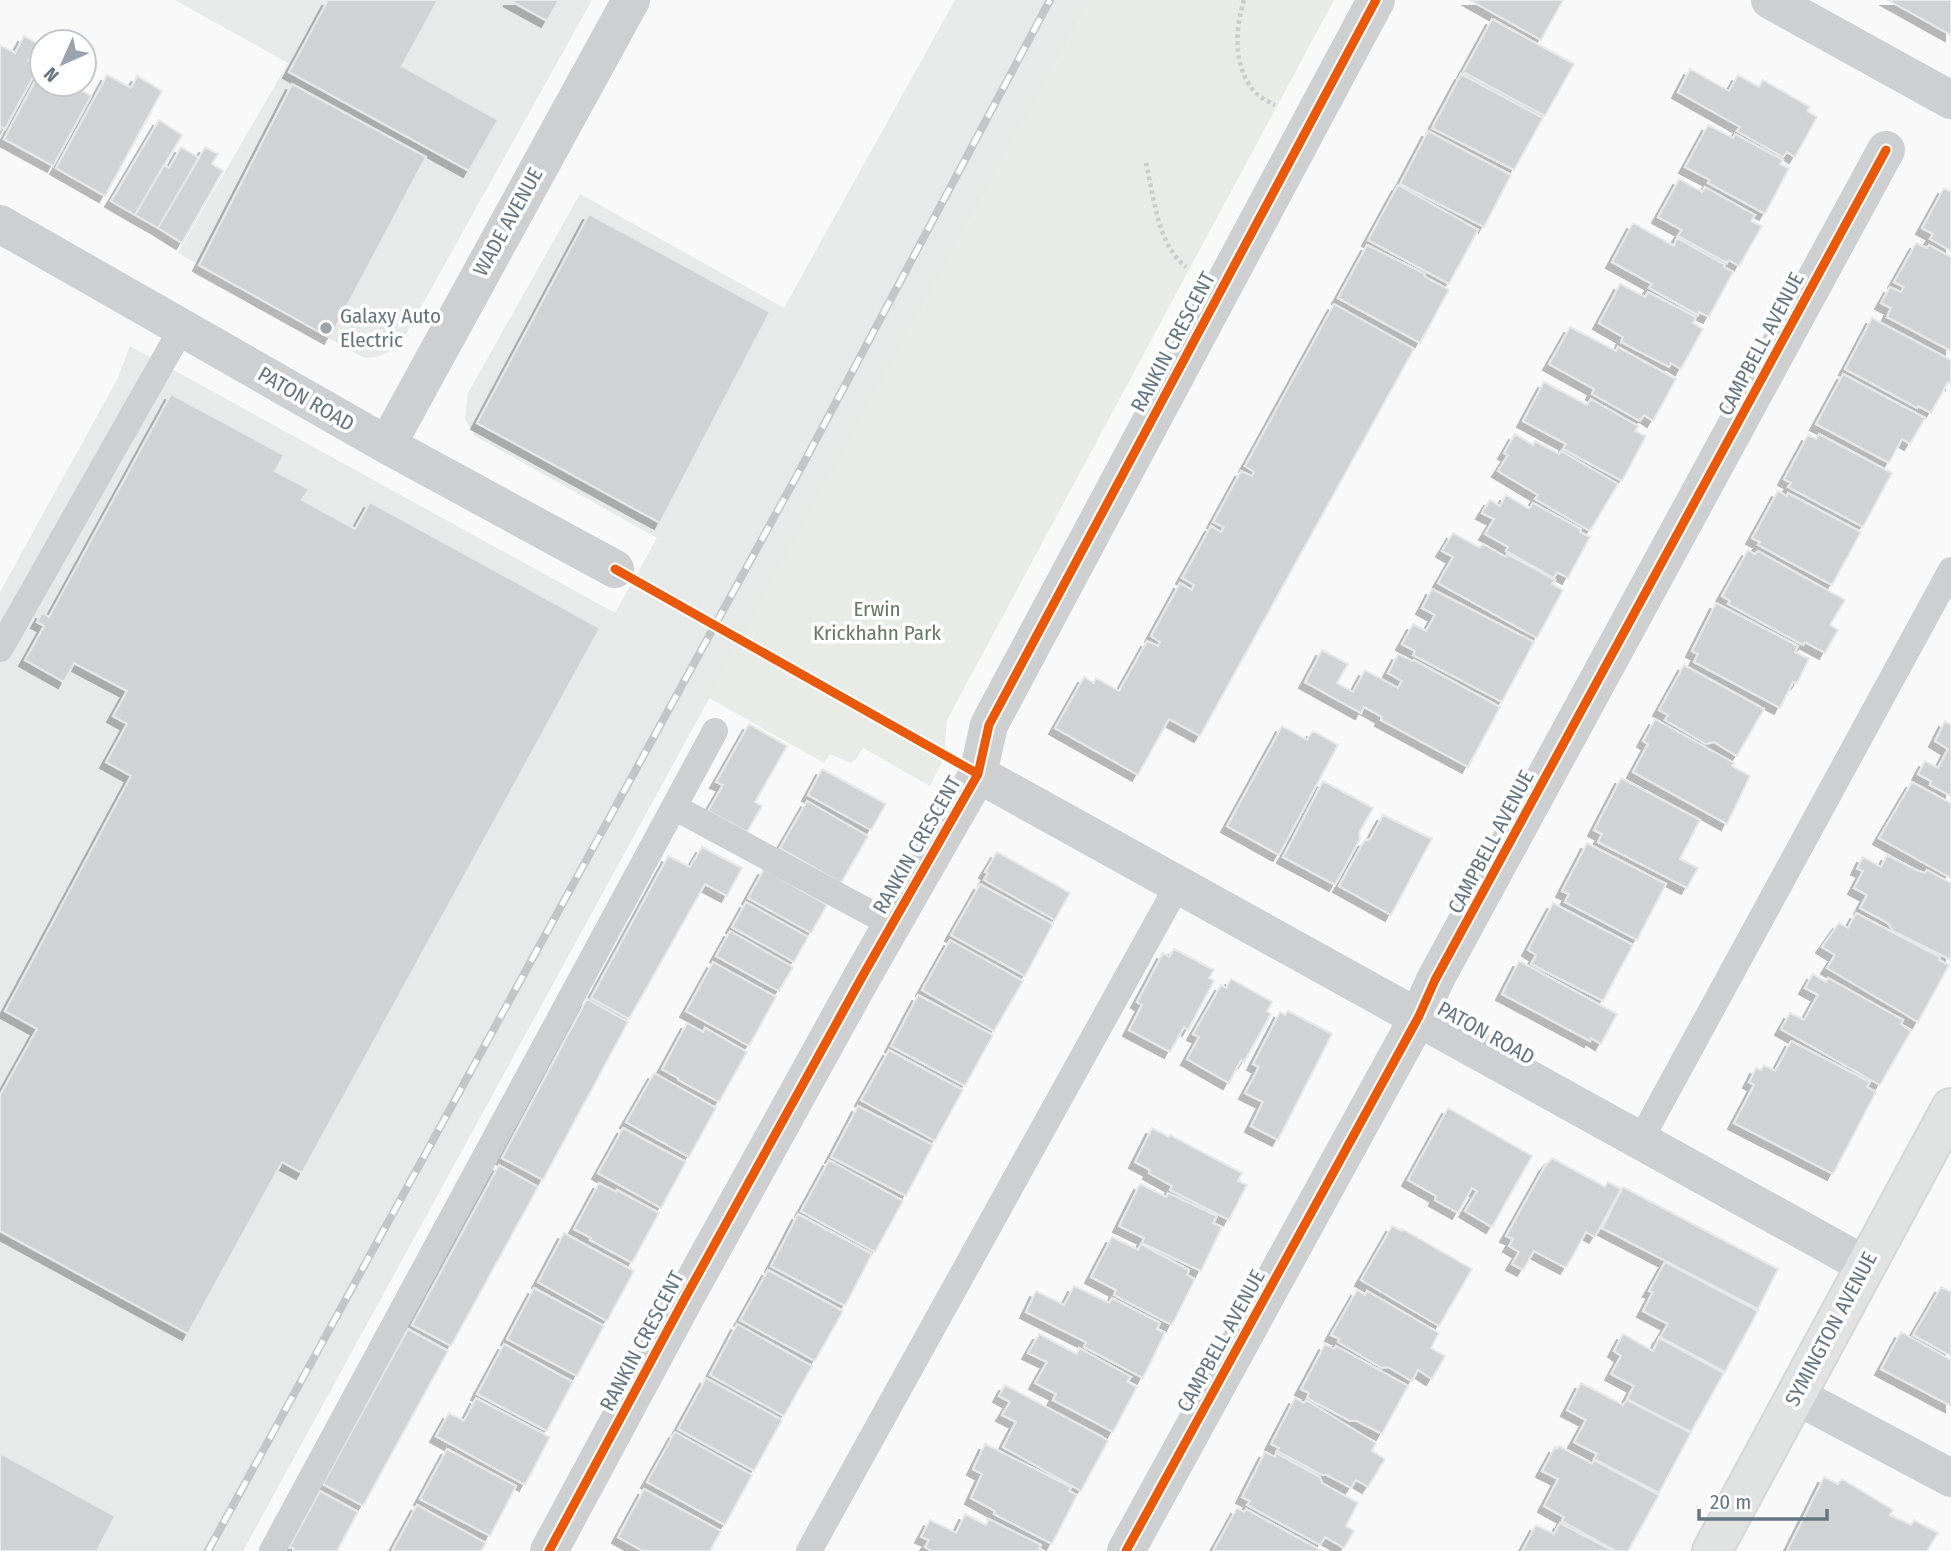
<svg xmlns="http://www.w3.org/2000/svg" width="1951" height="1551" viewBox="0 0 1951 1551" font-family="'Fira Sans Condensed',sans-serif">
	<defs>
		<filter id="shadow"><feDropShadow dx="-6" dy="6" stdDeviation="0" flood-color="#0004"/></filter>
	</defs>
	<rect width="100%" height="100%" fill="#f9f9f9"/>
	<path fill="#e8e9e9" d="M 175,0 L 592,0 L 402,341 L 390,351 L 377,357 L 364,358 L 178,253 L 288,63 Z
		M 955,0 L 1091,0 L 243,1551 L 0,1551 L 0,592 L 118,378 L 130,346 L 615,613 L 657,538 L 475,436 L 465,419 L 468,393 L 580,194 L 784,308 Z"/>
	<path fill="#e8ebe6" d="M 1091,0 L 1334,0 L 947,720 L 944,758 L 930,786 L 863,748 L 856,759 L 851,763 L 830,754 L 824,763 L 709,698 Z"/>
	<path fill="#d0d2d3" stroke="#e8e8e8" stroke-width="2" filter="url(#shadow)" d="M 328,0 L 438,0 L 402,66 L 498,120 L 469,171 L 289,72 Z
		M 509,0 L 559,0 L 547,21 Z
		M 1470,0 L 1563,0 L 1541,40 Z
		M 1888,0 L 1951,0 L 1951,35 Z
		M 1492,19 L 1574,64 L 1545,116 L 1463,72 Z
		M 24,36 L 38,44 L 28,61 L 39,66 L 5,129 L 2,127 L 0,130 L 0,45 L 15,53 Z
		M 1690,69 L 1729,91 L 1738,75 L 1759,87 L 1763,80 L 1810,107 L 1807,111 L 1817,117 L 1795,157 L 1787,152 L 1783,157 L 1737,131 L 1740,127 L 1678,92 Z
		M 41,70 L 42,84 L 84,84 L 84,73 L 91,77 L 83,91 L 91,96 L 53,166 L 4,139 Z
		M 1461,74 L 1543,118 L 1514,170 L 1432,128 Z
		M 107,75 L 131,88 L 137,76 L 162,91 L 105,196 L 56,168 Z
		M 292,84 L 426,157 L 330,338 L 199,265 Z
		M 159,120 L 182,135 L 135,215 L 111,201 Z
		M 1708,125 L 1733,138 L 1735,134 L 1783,160 L 1780,164 L 1789,168 L 1765,214 L 1708,183 L 1710,180 L 1685,167 Z
		M 1428,131 L 1511,175 L 1484,227 L 1400,184 Z
		M 181,147 L 199,158 L 158,228 L 135,215 L 164,165 L 169,168 Z
		M 205,147 L 218,154 L 212,164 L 223,171 L 182,243 L 158,228 Z
		M 1679,179 L 1702,192 L 1705,187 L 1755,215 L 1751,221 L 1762,226 L 1739,266 L 1729,260 L 1727,263 L 1678,236 L 1682,230 L 1658,217 Z
		M 1398,185 L 1478,230 L 1449,284 L 1368,240 Z
		M 1944,188 L 1951,192 L 1951,251 L 1930,239 L 1933,234 L 1922,228 Z
		M 589,214 L 770,312 L 660,523 L 477,423 Z
		M 1633,223 L 1674,246 L 1677,238 L 1725,265 L 1724,267 L 1733,272 L 1709,317 L 1699,312 L 1698,315 L 1649,288 L 1652,284 L 1612,262 Z
		M 1916,243 L 1927,248 L 1929,245 L 1951,257 L 1951,351 L 1887,317 L 1891,308 L 1881,303 L 1890,287 L 1901,292 L 1904,287 L 1894,282 Z
		M 1367,245 L 1425,274 L 1424,276 L 1449,290 L 1420,343 L 1338,298 Z
		M 1620,284 L 1645,297 L 1648,292 L 1696,317 L 1693,323 L 1703,329 L 1681,369 L 1671,363 L 1669,367 L 1621,342 L 1623,337 L 1599,323 Z
		M 1334,304 L 1414,349 L 1200,736 L 1169,719 L 1138,775 L 1055,728 L 1084,677 L 1094,683 L 1096,678 L 1119,691 L 1147,641 L 1158,646 L 1160,642 L 1151,636 L 1180,583 L 1192,590 L 1194,585 L 1182,578 L 1211,526 L 1221,532 L 1224,527 L 1213,522 L 1241,471 L 1252,476 L 1254,472 L 1245,466 Z
		M 1872,318 L 1951,360 L 1951,384 L 1948,382 L 1931,413 L 1918,406 L 1917,408 L 1845,369 Z
		M 1570,327 L 1616,351 L 1618,347 L 1676,379 L 1653,421 L 1644,415 L 1640,421 L 1592,394 L 1594,389 L 1549,364 Z
		M 1843,374 L 1925,418 L 1910,444 L 1902,439 L 1889,463 L 1816,424 Z
		M 1544,382 L 1587,405 L 1591,399 L 1638,426 L 1635,431 L 1646,436 L 1622,481 L 1563,449 L 1566,444 L 1523,421 Z
		M 171,394 L 284,455 L 275,471 L 309,489 L 302,500 L 355,529 L 370,502 L 600,628 L 302,1173 L 282,1162 L 188,1334 L 0,1231 L 0,1095 L 37,1029 L 5,1011 L 131,776 L 106,762 L 127,724 L 113,716 L 127,691 L 74,663 L 64,682 L 25,660 L 44,626 L 37,622 L 42,613 L 49,617 Z
		M 1515,434 L 1533,445 L 1535,441 L 1559,454 L 1561,451 L 1618,484 L 1590,531 L 1535,499 L 1538,495 L 1498,471 L 1508,455 L 1504,453 Z
		M 1819,434 L 1892,473 L 1863,527 L 1788,487 L 1791,483 L 1784,479 L 1808,435 L 1816,439 Z
		M 1778,491 L 1787,496 L 1788,493 L 1861,532 L 1832,585 L 1758,545 L 1760,542 L 1752,538 Z
		M 1506,495 L 1529,509 L 1533,503 L 1581,529 L 1580,532 L 1590,537 L 1568,578 L 1557,572 L 1554,578 L 1506,551 L 1508,547 L 1485,534 L 1494,519 L 1482,513 L 1490,500 L 1500,506 Z
		M 1453,533 L 1480,548 L 1483,544 L 1506,557 L 1507,554 L 1555,580 L 1552,584 L 1563,590 L 1537,638 L 1438,583 L 1453,557 L 1442,551 Z
		M 1748,550 L 1755,554 L 1758,551 L 1845,600 L 1830,625 L 1838,630 L 1825,653 L 1805,642 L 1803,645 L 1728,604 L 1730,601 L 1722,596 Z
		M 1432,589 L 1534,642 L 1502,702 L 1413,655 L 1415,651 L 1402,644 L 1413,624 L 1426,631 L 1435,615 L 1422,608 Z
		M 1716,603 L 1798,646 L 1795,652 L 1809,659 L 1797,683 L 1793,682 L 1780,708 L 1694,662 L 1698,654 L 1692,651 Z
		M 1322,650 L 1348,664 L 1337,683 L 1353,692 L 1365,670 L 1398,688 L 1402,681 L 1388,673 L 1398,654 L 1413,661 L 1414,660 L 1500,707 L 1468,767 L 1381,720 L 1382,717 L 1364,707 L 1361,713 L 1305,682 Z
		M 1684,665 L 1764,709 L 1737,756 L 1714,742 L 1706,744 L 1665,720 L 1668,715 L 1659,710 Z
		M 1655,719 L 1734,763 L 1732,766 L 1750,776 L 1727,824 L 1633,772 L 1648,744 L 1643,741 Z
		M 1945,721 L 1951,725 L 1951,796 L 1930,785 L 1931,781 L 1918,774 L 1925,761 L 1938,768 L 1948,749 L 1935,741 Z
		M 749,724 L 787,746 L 755,802 L 762,806 L 747,832 L 708,811 L 723,785 L 716,782 Z
		M 1282,726 L 1307,740 L 1313,731 L 1338,745 L 1279,855 L 1227,826 Z
		M 822,769 L 886,804 L 871,830 L 808,795 Z
		M 1621,778 L 1700,820 L 1680,859 L 1698,868 L 1687,888 L 1598,842 L 1602,834 L 1594,830 Z
		M 1323,781 L 1373,808 L 1359,833 L 1360,839 L 1335,885 L 1283,857 Z
		M 1912,782 L 1951,803 L 1951,878 L 1879,838 Z
		M 807,801 L 868,836 L 841,883 L 780,848 Z
		M 1383,815 L 1432,839 L 1391,915 L 1339,886 L 1364,841 L 1370,839 Z
		M 1587,843 L 1666,884 L 1637,940 L 1565,902 L 1569,894 L 1562,891 Z
		M 702,847 L 742,868 L 727,896 L 705,884 L 629,1019 L 591,998 L 668,856 L 690,867 Z
		M 997,852 L 1070,893 L 1055,920 L 984,880 L 988,874 L 985,872 Z
		M 1887,855 L 1916,870 L 1925,873 L 1927,870 L 1951,883 L 1951,960 L 1893,931 L 1888,923 L 1860,908 L 1867,895 L 1854,888 L 1863,871 L 1857,869 L 1863,857 L 1881,867 Z
		M 764,869 L 827,905 L 811,933 L 748,898 Z
		M 980,884 L 1053,924 L 1025,976 L 951,935 Z
		M 746,902 L 808,937 L 794,962 L 732,927 Z
		M 1553,903 L 1633,945 L 1603,1001 L 1531,964 L 1536,955 L 1528,950 Z
		M 1856,913 L 1940,957 L 1939,960 L 1949,965 L 1918,1022 L 1827,968 L 1835,955 L 1822,947 L 1839,923 L 1848,928 Z
		M 730,931 L 793,967 L 779,991 L 716,956 Z
		M 950,940 L 1023,981 L 994,1031 L 922,990 Z
		M 1174,949 L 1214,970 L 1209,978 L 1214,981 L 1188,1030 L 1184,1027 L 1170,1052 L 1129,1030 L 1142,1005 L 1137,1002 L 1163,953 L 1169,957 Z
		M 1519,961 L 1617,1014 L 1601,1044 L 1591,1038 L 1590,1041 L 1502,994 Z
		M 713,962 L 776,997 L 749,1046 L 686,1011 Z
		M 1813,974 L 1826,982 L 1828,978 L 1903,1020 L 1901,1024 L 1911,1031 L 1880,1085 L 1781,1029 L 1790,1013 L 1804,1020 L 1818,995 L 1805,988 Z
		M 1231,979 L 1272,1002 L 1267,1011 L 1271,1014 L 1244,1062 L 1241,1060 L 1229,1083 L 1187,1059 L 1199,1037 L 1193,1034 L 1221,985 L 1226,988 Z
		M 918,995 L 993,1035 L 965,1086 L 891,1046 Z
		M 587,999 L 628,1022 L 543,1180 L 502,1158 Z
		M 1288,1011 L 1332,1034 L 1278,1140 L 1251,1126 L 1263,1102 L 1245,1093 L 1259,1067 L 1253,1064 L 1280,1012 L 1285,1015 Z
		M 687,1023 L 703,1032 L 705,1028 L 747,1052 L 719,1102 L 678,1080 L 678,1078 L 662,1069 Z
		M 1791,1041 L 1870,1082 L 1867,1087 L 1876,1092 L 1833,1174 L 1734,1123 L 1754,1085 L 1749,1082 L 1756,1068 L 1761,1070 L 1764,1065 L 1775,1071 Z
		M 889,1050 L 963,1090 L 935,1141 L 861,1100 Z
		M 654,1073 L 716,1108 L 689,1157 L 626,1122 Z
		M 858,1106 L 933,1145 L 906,1196 L 831,1157 Z
		M 1448,1108 L 1532,1156 L 1492,1227 L 1465,1211 L 1477,1191 L 1472,1188 L 1458,1213 L 1435,1200 L 1436,1196 L 1408,1180 Z
		M 623,1128 L 686,1162 L 661,1208 L 598,1173 Z
		M 1152,1128 L 1169,1137 L 1170,1135 L 1242,1173 L 1238,1181 L 1247,1185 L 1229,1220 L 1170,1190 L 1172,1186 L 1149,1173 L 1150,1170 L 1135,1162 Z
		M 1552,1158 L 1605,1187 L 1608,1182 L 1621,1189 L 1595,1237 L 1586,1232 L 1566,1268 L 1534,1251 L 1523,1270 L 1512,1264 L 1519,1252 L 1509,1246 L 1513,1239 L 1506,1236 L 1545,1166 Z
		M 829,1160 L 903,1201 L 875,1252 L 801,1211 Z
		M 499,1165 L 538,1187 L 451,1346 L 412,1325 Z
		M 599,1183 L 616,1192 L 617,1190 L 659,1213 L 632,1263 L 590,1240 L 591,1238 L 574,1229 Z
		M 1140,1184 L 1166,1197 L 1168,1193 L 1217,1216 L 1213,1223 L 1222,1227 L 1201,1271 L 1142,1243 L 1144,1238 L 1119,1226 Z
		M 1623,1187 L 1778,1269 L 1758,1309 L 1602,1228 Z
		M 798,1214 L 872,1254 L 845,1306 L 771,1266 Z
		M 1392,1226 L 1402,1231 L 1402,1229 L 1472,1269 L 1439,1326 L 1361,1280 Z
		M 564,1233 L 634,1271 L 607,1321 L 538,1282 Z
		M 1112,1237 L 1138,1250 L 1141,1244 L 1189,1270 L 1187,1275 L 1195,1279 L 1172,1325 L 1114,1295 L 1116,1290 L 1091,1277 Z
		M 1665,1262 L 1758,1311 L 1725,1372 L 1660,1337 L 1668,1324 L 1643,1311 L 1653,1292 L 1649,1291 Z
		M 768,1270 L 843,1311 L 815,1361 L 740,1320 Z
		M 1074,1286 L 1109,1303 L 1112,1298 L 1160,1323 L 1157,1329 L 1165,1333 L 1143,1378 L 1084,1347 L 1086,1342 L 1026,1312 L 1036,1291 L 1064,1305 Z
		M 1941,1287 L 1951,1292 L 1951,1356 L 1913,1335 Z
		M 534,1288 L 604,1326 L 577,1376 L 507,1339 Z
		M 1357,1290 L 1365,1295 L 1367,1291 L 1439,1333 L 1431,1348 L 1445,1356 L 1432,1379 L 1418,1370 L 1412,1381 L 1388,1367 L 1382,1368 L 1338,1342 L 1340,1339 L 1331,1335 Z
		M 737,1324 L 812,1366 L 784,1416 L 710,1375 Z
		M 408,1329 L 448,1351 L 363,1506 L 323,1484 Z
		M 1901,1332 L 1951,1360 L 1951,1406 L 1881,1369 Z
		M 1039,1334 L 1077,1354 L 1079,1348 L 1131,1377 L 1127,1382 L 1137,1387 L 1113,1432 L 1053,1400 L 1056,1394 L 1035,1383 L 1047,1362 L 1028,1353 Z
		M 1623,1334 L 1653,1351 L 1659,1338 L 1724,1373 L 1691,1432 L 1627,1399 L 1634,1386 L 1611,1374 L 1621,1356 L 1614,1351 Z
		M 504,1344 L 573,1382 L 547,1431 L 477,1394 Z
		M 1325,1344 L 1334,1349 L 1336,1346 L 1408,1386 L 1382,1434 L 1357,1421 L 1350,1421 L 1307,1398 L 1309,1393 L 1301,1389 Z
		M 706,1378 L 782,1420 L 754,1471 L 678,1429 Z
		M 1581,1383 L 1623,1405 L 1627,1400 L 1691,1433 L 1659,1493 L 1594,1459 L 1597,1454 L 1574,1442 L 1586,1420 L 1567,1410 Z
		M 1005,1385 L 1101,1436 L 1108,1441 L 1081,1491 L 1003,1447 L 1016,1422 L 1002,1415 L 1010,1402 L 999,1396 Z
		M 476,1398 L 550,1437 L 525,1485 L 436,1436 L 449,1413 L 464,1421 Z
		M 1295,1398 L 1304,1403 L 1306,1400 L 1376,1443 L 1372,1451 L 1385,1459 L 1368,1487 L 1356,1480 L 1351,1488 L 1327,1475 L 1322,1475 L 1277,1451 L 1279,1448 L 1271,1444 Z
		M 675,1432 L 752,1475 L 725,1525 L 647,1482 Z
		M 985,1444 L 1071,1487 L 1069,1491 L 1077,1495 L 1052,1544 L 994,1514 L 995,1511 L 971,1498 L 982,1474 L 973,1469 Z
		M 1559,1446 L 1592,1464 L 1594,1460 L 1659,1495 L 1628,1551 L 1616,1551 L 1562,1521 L 1564,1517 L 1544,1506 L 1558,1479 L 1542,1471 L 1555,1447 L 1557,1449 Z
		M 447,1449 L 516,1486 L 490,1536 L 420,1499 Z
		M 1265,1452 L 1275,1457 L 1276,1453 L 1320,1477 L 1322,1483 L 1358,1503 L 1346,1526 L 1354,1531 L 1344,1548 L 1325,1537 L 1320,1545 L 1247,1505 L 1250,1501 L 1242,1497 Z
		M 0,1453 L 115,1516 L 97,1551 L 0,1551 Z
		M 1824,1477 L 1838,1484 L 1842,1479 L 1893,1510 L 1890,1515 L 1911,1525 L 1914,1520 L 1938,1533 L 1927,1551 L 1787,1551 Z
		M 644,1489 L 721,1531 L 710,1551 L 643,1551 L 618,1537 Z
		M 320,1491 L 358,1512 L 337,1551 L 293,1551 L 294,1548 L 289,1548 Z
		M 417,1505 L 486,1543 L 481,1551 L 392,1551 Z
		M 1237,1508 L 1244,1512 L 1246,1509 L 1322,1551 L 1213,1551 Z
		M 965,1514 L 986,1525 L 989,1519 L 1041,1545 L 1039,1549 L 1044,1551 L 932,1551 L 925,1547 L 929,1540 L 921,1537 L 930,1520 L 956,1533 Z
		M 1560,1523 L 1613,1551 L 1522,1551 L 1536,1525 L 1554,1534 Z"/>
	<g fill="none" stroke-linecap="round" stroke-linejoin="round">
		<g stroke="#d5d6d7" stroke-width="42">
			<path id="secondary" d="M 1712,1551 L 1951,1108"/>
		</g>
		<path stroke="#cbcccd" stroke-width="4.5" stroke-dasharray="3.5 3.5" stroke-linecap="butt" d="M 1244,0 C 1235,29 1233,65 1253,90 C 1258,97 1268,101 1275,105
			M 1146,163 C 1154,197 1157,244 1186,267"/>
		<path stroke="#cecfd0" stroke-width="26" d="M 0,649 L 182,328
			M 674,807 L 891,924
			M 1641,1139 L 1951,570
			M 272,1551 L 715,731
			M 809,1551 L 1179,883"/>
		<path stroke="#cecfd0" stroke-width="38" d="M 1770,0 L 1951,100
			M 0,224 L 387,445 L 615,569
			M 387,445 L 631,0
			M 978,774 L 1865,1265
			M 1795,1395 L 1951,1478
			M 549,1551 L 685,1298 L 862,977 L 978,774 L 989,725 L 1376,0
			M 1126,1551 L 1419,1016 L 1435,980 L 1886,150"/>
		<use href="#secondary" stroke="#e1e2e2" stroke-width="38"/>
		<g stroke="#c3c5c6" stroke-width="8">
			<path id="rail" d="M 208,1551 L 801,468 L 1050,0"/>
		</g>
		<use href="#rail" stroke="#fff" stroke-width="5" stroke-dasharray="16" stroke-linecap="butt"/>
		<g stroke="#fff" stroke-width="13">
			<path id="cycleway" d="M 615,569 L 978,774
				M 549,1551 L 685,1298 L 862,977 L 978,774 L 989,725 L 1376,0
				M 1126,1551 L 1419,1016 L 1435,980 L 1886,150"/>
		</g>
		<use href="#cycleway" stroke="#e8590c" stroke-width="9"/>
	</g>
	<circle fill="#99a4ac" stroke="#fff" stroke-width="2.5" cx="326" cy="328" r="7"/>
	<g text-anchor="middle" stroke-width="7" stroke-linejoin="round" paint-order="stroke">
		<g font-size="21" fill="#657683" stroke="#fff">
			<text transform="translate(508 222) rotate(-61)" y="7">WADE AVENUE</text>
			<text transform="translate(1173 342) rotate(-62)" y="7">RANKIN CRESCENT</text>
			<text transform="translate(1761 344) rotate(-62)" y="7">CAMPBELL AVENUE</text>
			<text transform="translate(306 399) rotate(30)" y="7">PATON ROAD</text>
			<text transform="translate(1491 842) rotate(-62)" y="7">CAMPBELL AVENUE</text>
			<text transform="translate(917 845) rotate(-60)" y="7">RANKIN CRESCENT</text>
			<text transform="translate(1486 1033) rotate(29)" y="7">PATON ROAD</text>
			<text transform="translate(1831 1329) rotate(-62)" y="7">SYMINGTON AVENUE</text>
			<text transform="translate(642 1341) rotate(-62)" y="7">RANKIN CRESCENT</text>
			<text transform="translate(1221 1341) rotate(-61)" y="7">CAMPBELL AVENUE</text>
		</g>
		<g font-size="21" fill="#657683" stroke="#fff" text-anchor="start">
			<text x="340" y="323">Galaxy Auto<tspan x="340" dy="24">Electric</tspan></text>
		</g>
		<g font-size="21" fill="#687a64" stroke="#fff">
			<text x="877" y="616">Erwin<tspan x="877" dy="24">Krickhahn Park</tspan></text>
		</g>
	</g>
	<g transform="translate(63 63) rotate(225)"><circle r="33" fill="#ffffff" stroke="#c1c8cd" stroke-width="2"/>
	<path d="M0-5L12 26L0 18L-12 26Z" fill="#99a4ac"/>
	<text y="-10" font-size="19" font-weight="bold" text-anchor="middle" fill="#657683">N</text>
	</g>
	<path d="M1699 1509v10h128v-10" fill="none" stroke="#657683" stroke-width="3.5"/>
	<text x="1710" y="1509" font-size="21" fill="#657683" stroke="#ffffff" stroke-width="5" paint-order="stroke">20 m</text>
</svg>
